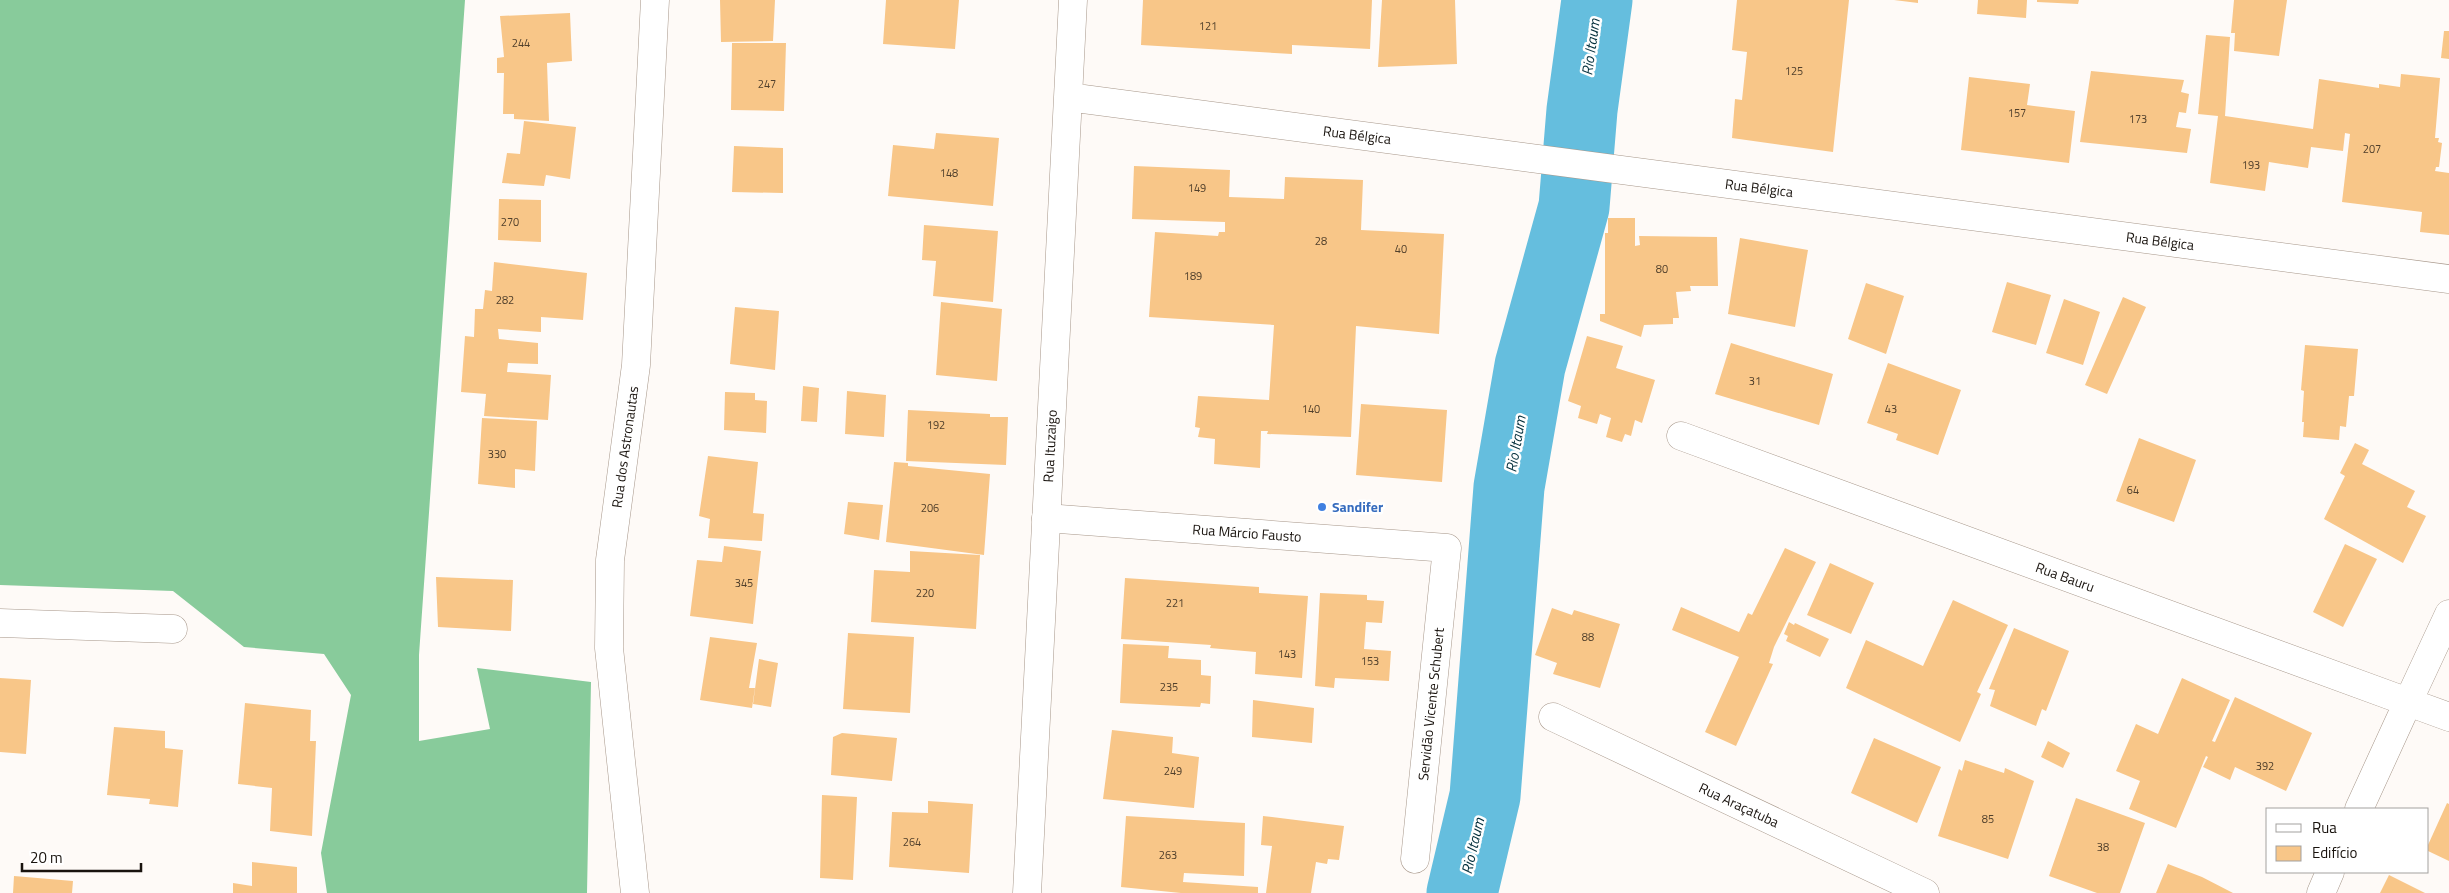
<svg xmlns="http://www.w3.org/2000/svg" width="2449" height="893" viewBox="0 0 2449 893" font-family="'Titillium Web',sans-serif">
	<rect width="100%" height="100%" fill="#fefaf7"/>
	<path fill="#88cb9b" d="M 0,0 L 465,0 L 419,655 L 419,741 L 490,729 L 477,668 L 591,682 L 587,893 L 327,893 L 321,853 L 351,695 L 324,654 L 244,647 L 173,591 L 0,585 Z"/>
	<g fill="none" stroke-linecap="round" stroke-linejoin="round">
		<path stroke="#65bede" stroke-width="71" d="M 1462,893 L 1485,796 L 1509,487 L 1530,366 L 1574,207 L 1582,110 L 1597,0"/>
	</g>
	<path fill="#f8c688" d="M 720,0 L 775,0 L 773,41 L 721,42 Z
		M 886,0 L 959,0 L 955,49 L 883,44 Z
		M 1143,0 L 1372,0 L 1370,49 L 1292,45 L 1292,54 L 1141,45 Z
		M 1382,0 L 1455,0 L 1457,64 L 1378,67 Z
		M 1737,0 L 1849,0 L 1833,152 L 1732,138 L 1735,99 L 1742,100 L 1747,52 L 1732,50 Z
		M 1894,0 L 1918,0 L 1918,3 Z
		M 1978,0 L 2027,0 L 2026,18 L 1977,14 Z
		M 2037,0 L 2079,0 L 2078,4 L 2037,2 Z
		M 2234,0 L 2287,0 L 2279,56 L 2234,51 L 2235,33 L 2231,33 Z
		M 570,13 L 572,61 L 547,63 L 549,121 L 514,119 L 514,114 L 503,114 L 504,73 L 497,73 L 497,58 L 504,57 L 500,16 Z
		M 2444,31 L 2449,31 L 2449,59 L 2441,58 Z
		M 2206,35 L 2230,37 L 2225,116 L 2313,129 L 2319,79 L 2379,88 L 2379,84 L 2400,87 L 2401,74 L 2440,78 L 2435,138 L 2439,138 L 2438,142 L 2442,143 L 2439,167 L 2436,167 L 2435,171 L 2449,173 L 2449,235 L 2420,232 L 2422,212 L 2342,202 L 2350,134 L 2345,133 L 2343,151 L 2311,147 L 2308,168 L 2269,162 L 2265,191 L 2210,183 L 2218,116 L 2198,114 Z
		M 732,43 L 786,43 L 784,111 L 731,110 Z
		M 2091,71 L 2184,80 L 2181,92 L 2189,94 L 2186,113 L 2179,112 L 2176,127 L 2191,129 L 2187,153 L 2080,142 Z
		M 1969,77 L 2030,84 L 2027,105 L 2075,111 L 2069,163 L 1961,150 Z
		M 524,121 L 576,127 L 570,179 L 546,175 L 544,186 L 502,183 L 507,153 L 520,154 Z
		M 936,133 L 999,138 L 993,206 L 888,196 L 893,145 L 934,149 Z
		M 734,146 L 783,148 L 783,193 L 732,192 Z
		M 1134,166 L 1230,170 L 1229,197 L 1284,199 L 1285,177 L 1363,180 L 1361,230 L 1444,234 L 1439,334 L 1356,326 L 1351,437 L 1267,434 L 1268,431 L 1261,431 L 1260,468 L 1214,464 L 1215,439 L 1198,437 L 1200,428 L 1195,427 L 1198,396 L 1269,400 L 1274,325 L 1149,317 L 1155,232 L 1218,236 L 1219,232 L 1225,232 L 1225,222 L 1132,219 Z
		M 499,199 L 541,200 L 541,242 L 498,240 Z
		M 1608,218 L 1635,218 L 1635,246 L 1640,245 L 1639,236 L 1717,237 L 1718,286 L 1690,286 L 1691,291 L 1676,292 L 1679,318 L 1673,318 L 1673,324 L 1644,325 L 1641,337 L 1600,321 L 1600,314 L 1605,314 L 1605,233 L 1608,233 Z
		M 924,225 L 998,231 L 993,302 L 933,296 L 936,261 L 922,260 Z
		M 1740,238 L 1808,250 L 1795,327 L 1728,314 Z
		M 494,262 L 587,273 L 583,320 L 541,317 L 541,332 L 498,329 L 499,339 L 538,343 L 538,364 L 508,363 L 507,372 L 551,375 L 548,420 L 484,416 L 486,394 L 461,392 L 465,336 L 474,337 L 475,309 L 483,309 L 485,290 L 492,291 Z
		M 2007,282 L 2051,295 L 2036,345 L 1992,332 Z
		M 1866,283 L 1904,296 L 1886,354 L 1848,339 Z
		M 2123,297 L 2146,307 L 2107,394 L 2085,385 Z
		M 2064,299 L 2100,312 L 2083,365 L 2046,353 Z
		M 941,302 L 1002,309 L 997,381 L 936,375 Z
		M 735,307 L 779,311 L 775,370 L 730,364 Z
		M 1587,336 L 1623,346 L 1616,368 L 1655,380 L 1642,423 L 1635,420 L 1631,436 L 1625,434 L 1622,442 L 1606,437 L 1611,418 L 1600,414 L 1597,424 L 1578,418 L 1581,406 L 1568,401 Z
		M 1731,343 L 1833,374 L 1819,425 L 1715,394 Z
		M 2305,345 L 2358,349 L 2354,396 L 2349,396 L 2346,427 L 2340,426 L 2339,440 L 2303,437 L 2304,422 L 2302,422 L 2304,391 L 2301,390 Z
		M 1888,363 L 1961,390 L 1938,455 L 1896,440 L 1898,434 L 1867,423 Z
		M 803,386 L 819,388 L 817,422 L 801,421 Z
		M 847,391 L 886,395 L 884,437 L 845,434 Z
		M 725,392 L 755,393 L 755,400 L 767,401 L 766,433 L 724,430 Z
		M 1361,404 L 1447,410 L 1442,482 L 1356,475 Z
		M 908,410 L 990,414 L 990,417 L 1008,417 L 1006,465 L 906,461 Z
		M 482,418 L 537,421 L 535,471 L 515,469 L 515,488 L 478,484 Z
		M 2139,438 L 2196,460 L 2174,522 L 2116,501 Z
		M 2355,443 L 2369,450 L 2362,464 L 2415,491 L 2407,507 L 2426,516 L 2403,563 L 2324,519 L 2345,476 L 2340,473 Z
		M 708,456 L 758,462 L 753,513 L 764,514 L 762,541 L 708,538 L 710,519 L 699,516 Z
		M 894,462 L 908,463 L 908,466 L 990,474 L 984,555 L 886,542 Z
		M 848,502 L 883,505 L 879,540 L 844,534 Z
		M 2345,544 L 2377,559 L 2343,627 L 2313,612 Z
		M 724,546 L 761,551 L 753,624 L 690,616 L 697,560 L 722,562 Z
		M 1785,548 L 1816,562 L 1774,647 L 1769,663 L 1773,664 L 1736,746 L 1705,732 L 1739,657 L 1672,630 L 1681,607 L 1739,632 L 1748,613 L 1752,615 Z
		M 910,551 L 980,555 L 976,629 L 871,622 L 874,570 L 910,572 Z
		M 1830,563 L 1874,583 L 1851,634 L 1807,615 Z
		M 436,577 L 513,580 L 511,631 L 438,627 Z
		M 1125,578 L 1259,587 L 1259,593 L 1308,596 L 1302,678 L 1255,674 L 1256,652 L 1210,648 L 1211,645 L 1121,639 Z
		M 1320,593 L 1367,595 L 1367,600 L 1384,601 L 1382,623 L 1366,622 L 1364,649 L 1391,651 L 1389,681 L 1335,678 L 1334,688 L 1315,686 Z
		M 1953,600 L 2008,625 L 1977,692 L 1981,694 L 1960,742 L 1846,688 L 1866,640 L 1923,666 Z
		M 1552,608 L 1572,615 L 1574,610 L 1620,624 L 1600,688 L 1553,674 L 1557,663 L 1535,655 Z
		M 1789,622 L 1794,625 L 1795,623 L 1829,639 L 1820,657 L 1786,641 L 1788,636 L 1784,634 Z
		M 2014,628 L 2069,651 L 2046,711 L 2042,709 L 2036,726 L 1990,706 L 1995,690 L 1989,689 Z
		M 848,633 L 914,637 L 910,713 L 843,709 Z
		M 710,637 L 757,643 L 749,688 L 755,688 L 752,708 L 700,700 Z
		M 1123,644 L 1169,646 L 1168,658 L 1201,660 L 1201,675 L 1211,676 L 1210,704 L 1201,703 L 1200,707 L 1120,703 Z
		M 759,659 L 778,663 L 771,707 L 753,704 Z
		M 0,678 L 31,680 L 26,754 L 0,752 Z
		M 2182,678 L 2230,700 L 2212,741 L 2215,742 L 2235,697 L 2312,733 L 2286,791 L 2235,767 L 2230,780 L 2203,767 L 2208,757 L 2206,756 L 2176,828 L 2129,809 L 2140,781 L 2116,771 L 2136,724 L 2158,734 Z
		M 1253,700 L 1314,708 L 1312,743 L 1252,737 Z
		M 245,703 L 311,710 L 310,741 L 316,741 L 312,836 L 270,831 L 272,788 L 238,784 Z
		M 114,727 L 165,731 L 165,748 L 183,750 L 178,807 L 149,804 L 150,799 L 107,795 Z
		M 1112,730 L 1173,737 L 1172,753 L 1199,757 L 1194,808 L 1103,799 Z
		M 842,733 L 897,738 L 892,781 L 831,775 L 833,737 Z
		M 1874,738 L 1941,767 L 1917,823 L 1851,793 Z
		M 2048,741 L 2070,753 L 2063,768 L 2041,757 Z
		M 1965,760 L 2004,773 L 2005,768 L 2034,781 L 2008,859 L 1938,836 L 1959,769 L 1962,771 Z
		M 822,795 L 857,797 L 853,880 L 820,878 Z
		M 2076,798 L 2145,823 L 2120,893 L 2097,893 L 2049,876 Z
		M 928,801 L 973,804 L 969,873 L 889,867 L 892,812 L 928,813 Z
		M 2447,803 L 2449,804 L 2449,861 L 2428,851 L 2428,845 Z
		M 1126,816 L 1245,823 L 1244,876 L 1184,873 L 1183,882 L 1258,887 L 1258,893 L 1181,893 L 1121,887 Z
		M 1263,816 L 1344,826 L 1339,860 L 1328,859 L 1327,864 L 1316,862 L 1311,893 L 1266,893 L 1272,846 L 1261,845 Z
		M 252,862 L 297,867 L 297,893 L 233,893 L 233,883 L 252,886 Z
		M 2168,864 L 2202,877 L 2233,893 L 2156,893 Z
		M 2389,875 L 2425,893 L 2380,893 Z
		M 14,876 L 73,881 L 72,893 L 13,893 Z"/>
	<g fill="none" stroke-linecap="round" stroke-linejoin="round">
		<g stroke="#a7978a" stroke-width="29">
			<path id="minor" d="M 1681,436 L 2408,702 L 2359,809
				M 1046,518 L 1447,548 L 1415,859
				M 0,623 L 173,629
				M 1553,717 L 1925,893
				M 635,893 L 609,648 L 610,560 L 636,365 L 655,0
				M 2321,893 L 2330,872"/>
		</g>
		<g stroke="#a7978a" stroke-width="29">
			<path id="tertiary" d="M 1068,97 L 2449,279
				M 2449,614 L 2408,702 L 2449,717
				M 1027,893 L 1073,0"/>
		</g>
		<use href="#minor" stroke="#fff" stroke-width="28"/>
		<use href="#tertiary" stroke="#fff" stroke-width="28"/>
	</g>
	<circle fill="#3f7fe0" stroke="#fff" stroke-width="2" cx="1322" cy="507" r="5"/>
	<g text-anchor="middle" stroke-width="5" stroke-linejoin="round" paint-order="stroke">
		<g font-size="11" fill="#51402c">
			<text x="1208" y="30">121</text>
			<text x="521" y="47">244</text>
			<text x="1794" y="75">125</text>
			<text x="767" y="88">247</text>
			<text x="2017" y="117">157</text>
			<text x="2138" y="123">173</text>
			<text x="2372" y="153">207</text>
			<text x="2251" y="169">193</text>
			<text x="949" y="177">148</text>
			<text x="1197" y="192">149</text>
			<text x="510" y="226">270</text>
			<text x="1321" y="245">28</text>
			<text x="1401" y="253">40</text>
			<text x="1662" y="273">80</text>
			<text x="1193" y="280">189</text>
			<text x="505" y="304">282</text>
			<text x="1755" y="385">31</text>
			<text x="1311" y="413">140</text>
			<text x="1891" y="413">43</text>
			<text x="936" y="429">192</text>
			<text x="497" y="458">330</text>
			<text x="2133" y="494">64</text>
			<text x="930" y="512">206</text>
			<text x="744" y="587">345</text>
			<text x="925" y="597">220</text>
			<text x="1175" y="607">221</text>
			<text x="1588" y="641">88</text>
			<text x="1287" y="658">143</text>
			<text x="1370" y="665">153</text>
			<text x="1169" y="691">235</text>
			<text x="2265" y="770">392</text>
			<text x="1173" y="775">249</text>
			<text x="1988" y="823">85</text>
			<text x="912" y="846">264</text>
			<text x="2103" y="851">38</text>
			<text x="1168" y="859">263</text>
		</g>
		<g font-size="14" fill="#19130e" stroke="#fff">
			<text transform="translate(1357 135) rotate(7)" y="5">Rua Bélgica</text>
			<text transform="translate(1759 188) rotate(7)" y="5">Rua Bélgica</text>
			<text transform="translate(2160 241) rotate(7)" y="5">Rua Bélgica</text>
			<text transform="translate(1050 446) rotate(-87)" y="5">Rua Ituzaigo</text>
			<text transform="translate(625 447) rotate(-82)" y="5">Rua dos Astronautas</text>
			<text transform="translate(1247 533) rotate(4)" y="5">Rua Márcio Fausto</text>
			<text transform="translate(2065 577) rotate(20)" y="5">Rua Bauru</text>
			<text transform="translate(1431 704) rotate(-84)" y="5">Servidão Vicente Schubert</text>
			<text transform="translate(1739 805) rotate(25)" y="5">Rua Araçatuba</text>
		</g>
		<g font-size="14" font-weight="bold" fill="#366cbe" stroke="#fff" text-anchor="start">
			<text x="1332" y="512">Sandifer</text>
		</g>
		<g font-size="15" font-style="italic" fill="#032f3c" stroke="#fff">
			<text transform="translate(1591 47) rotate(-82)" y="5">Rio Itaum</text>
			<text transform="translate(1516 444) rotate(-80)" y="5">Rio Itaum</text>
			<text transform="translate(1473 846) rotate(-77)" y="5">Rio Itaum</text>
		</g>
	</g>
	<rect x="2266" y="808" width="162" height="65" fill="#ffffff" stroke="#a3a19f"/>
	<rect x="2276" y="824" width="25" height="8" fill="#ffffff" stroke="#a3a19f"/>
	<text x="2312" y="833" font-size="15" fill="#19130e">Rua</text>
	<rect x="2276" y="846" width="25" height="15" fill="#f8c688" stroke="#a3a19f"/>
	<text x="2312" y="858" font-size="15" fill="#19130e">Edifício</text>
	<path d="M22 863v8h119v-8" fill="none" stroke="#19130e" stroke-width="2.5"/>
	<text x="30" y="863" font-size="15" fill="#19130e" stroke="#ffffff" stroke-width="4" paint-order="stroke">20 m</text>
</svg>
